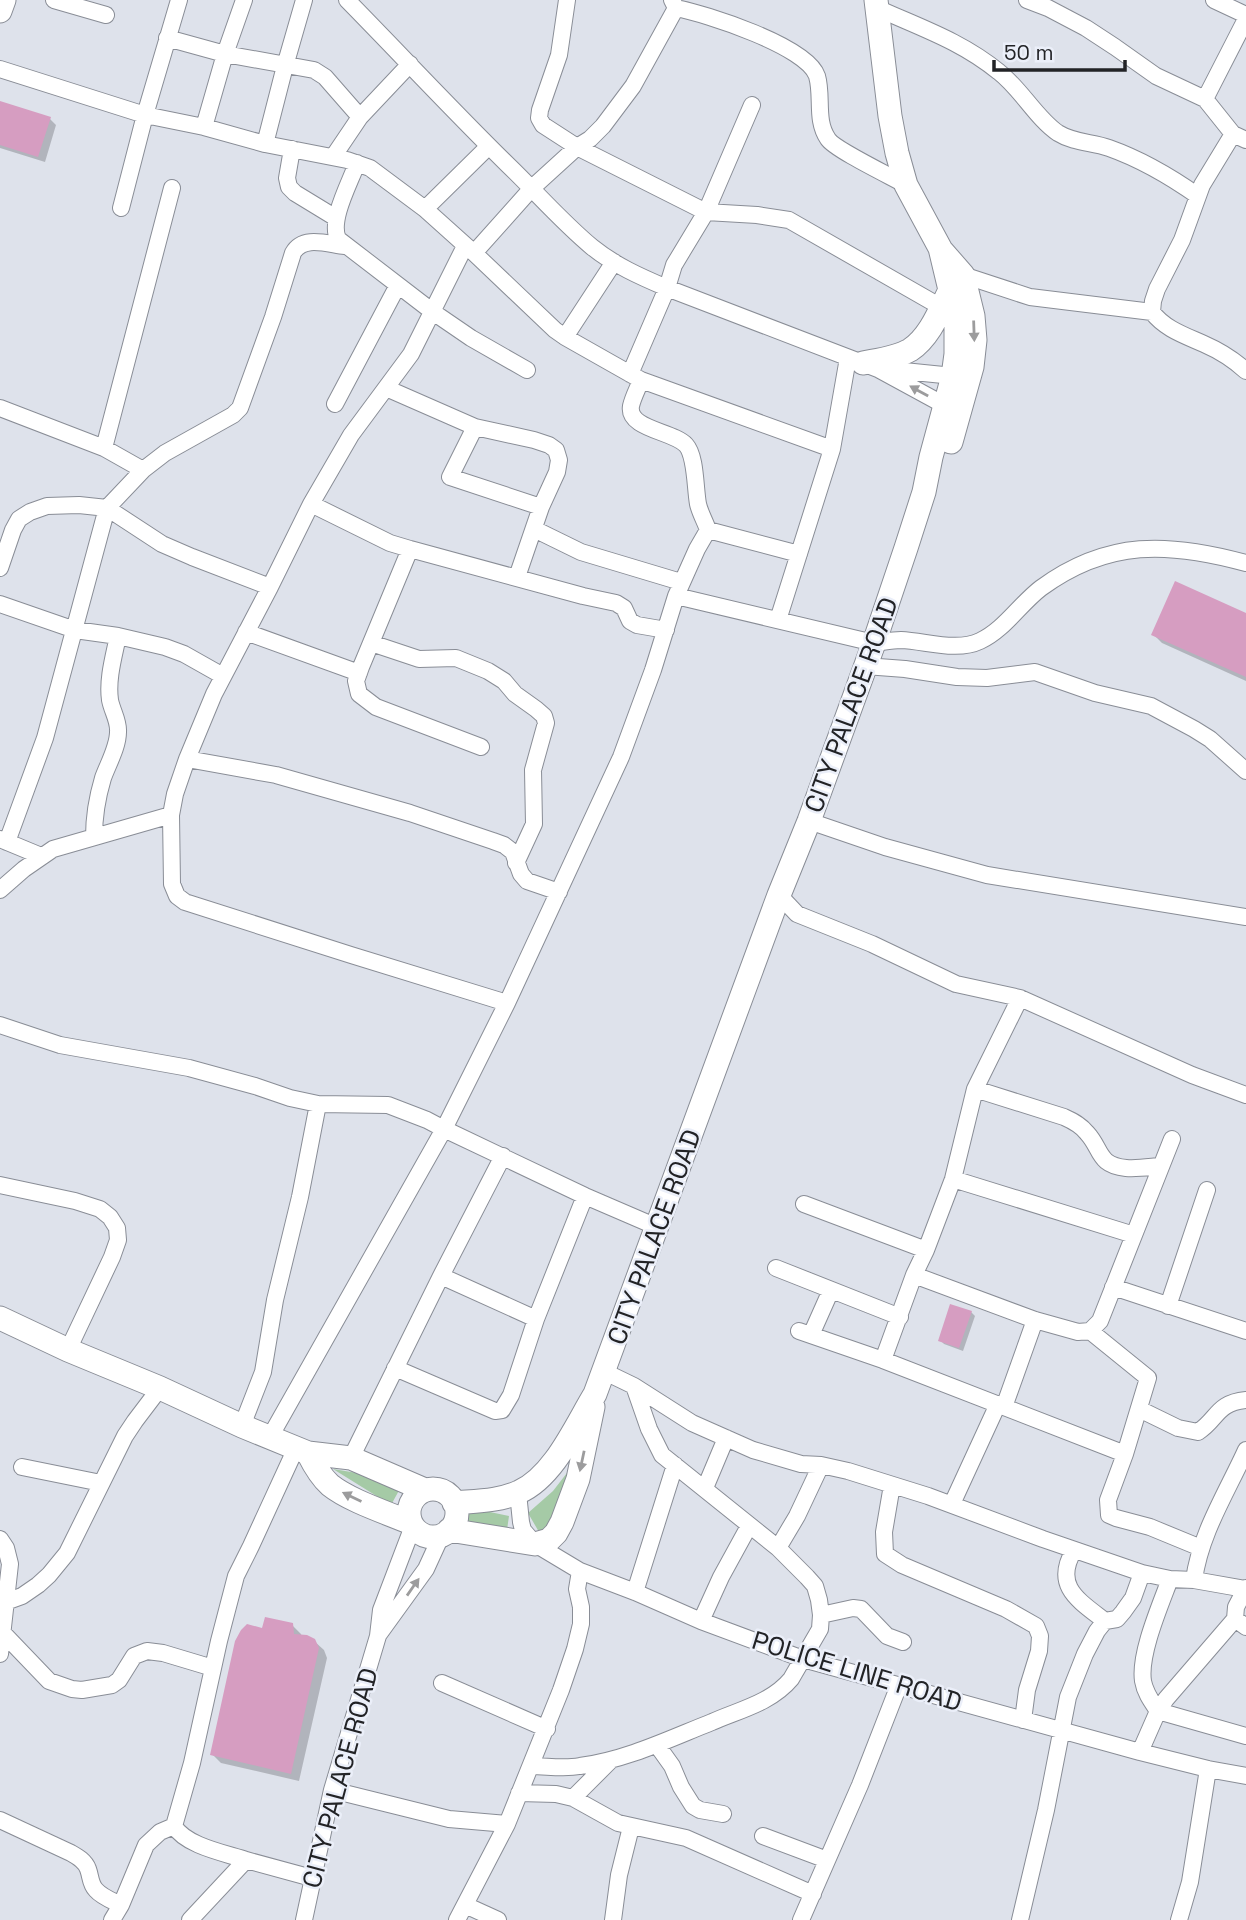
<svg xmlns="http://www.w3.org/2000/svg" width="1246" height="1920" viewBox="0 0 1246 1920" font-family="'Space Grotesk',sans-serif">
	<rect width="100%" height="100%" fill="#dee2eb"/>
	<path fill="#a5caa6" d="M 333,1469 L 357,1473 L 402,1485 L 391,1505 Z
		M 570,1469 L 548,1529 L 539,1532 L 528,1513 L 553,1491 Z
		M 466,1507 L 509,1516 L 507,1530 L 463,1523 Z"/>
	<path fill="#0003" d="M 0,103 L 50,119 L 56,125 L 45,162 L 0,148 Z
		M 1246,615 L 1246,681 L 1162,643 L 1153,634 Z
		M 971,1312 L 975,1316 L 963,1351 L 944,1344 L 940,1340 Z
		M 292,1625 L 301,1634 L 302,1637 L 314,1641 L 324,1650 L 327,1658 L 299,1781 L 221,1763 L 212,1754 L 263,1630 Z"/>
	<path fill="#d69dc1" d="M 0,101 L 51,117 L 38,157 L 0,145 Z
		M 1175,581 L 1246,613 L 1246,677 L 1151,635 Z
		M 950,1304 L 972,1311 L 959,1348 L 938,1341 Z
		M 265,1617 L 293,1623 L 294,1634 L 307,1635 L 315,1639 L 319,1648 L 291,1774 L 210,1755 L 235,1641 L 241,1630 L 247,1624 L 262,1628 Z"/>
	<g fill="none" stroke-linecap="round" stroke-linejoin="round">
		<g stroke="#898d96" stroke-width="18">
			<path id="street" d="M 54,0 L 106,15
				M 347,0 C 401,55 453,111 508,165 C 536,192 562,222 592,247 C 614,265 641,277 667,288 L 878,369 L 946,406 L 952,407
				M 567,0 L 559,55 L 540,110 L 539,118 L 543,125 L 577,147 L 706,212 L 757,215 L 789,220 L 948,311
				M 672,0 L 676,8 C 706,14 807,46 817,76 C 823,97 815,120 828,139 C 834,149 892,177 906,185
				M 1027,0 L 1048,8 L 1086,28 L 1115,47 L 1156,76 L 1205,99 L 1246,19
				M 1214,0 L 1246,15
				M 877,8 C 921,28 961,41 999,72 C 1021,89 1037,119 1058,133 C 1074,143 1092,142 1109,148 C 1140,159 1171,177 1198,196
				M 167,38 L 225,54 L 314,70 L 325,77 L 360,117
				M 0,69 L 145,115 L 204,127 L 265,144 L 347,160 L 370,168 L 425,209 L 474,253 L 555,330 L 565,337 L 641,380 L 832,449
				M 1205,99 L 1233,134 L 1246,140
				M 204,127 L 225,54 L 244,0
				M 1233,134 L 1202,185 L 1182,240 L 1157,289 L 1153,301 L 1152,312 C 1165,329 1184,335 1204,344 C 1220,351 1233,359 1246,371
				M 265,144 L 285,66 L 304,0
				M 292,149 L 287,178 L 289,187 L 295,193 L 336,218
				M 333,157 L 360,117 L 410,64
				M 357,163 C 350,183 329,220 338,239 L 433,312 L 471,338 L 527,370
				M 121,208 L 145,115 L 179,0
				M 425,209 L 489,146
				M 465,246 L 411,354 L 351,435 L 311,504 L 270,587 L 214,694 L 187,759 L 175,794 L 171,815 L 172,884 L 177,896 L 185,902 L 351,955 L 507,1003
				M 474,253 L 532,188 L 577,147 L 590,139 L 603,126 L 633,86 L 676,8
				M 956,275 L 963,275 L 1030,297 L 1152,312
				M 565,337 L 614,262
				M 884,369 L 963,377
				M 630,374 L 667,288 L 674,265 L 706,212 L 752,105
				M 641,380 C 638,388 633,397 631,406 C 627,429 673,431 686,445 C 696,456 695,488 698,504 C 700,513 705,521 708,530 L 697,549 L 676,596
				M 386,388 L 475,427 L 534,440 L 549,445 L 556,450 L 559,460 L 557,472 L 541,507 L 517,577
				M 335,404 L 398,285
				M 0,408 L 104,448 L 143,470
				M 475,427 L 450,477 L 541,507
				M 104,448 L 172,188
				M 311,504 L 390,543 L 410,549 L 583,596 L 616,603 L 624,608 L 630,621 L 637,625 L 666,630
				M 534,529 L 581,552 L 681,582
				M 708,530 L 799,554
				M 410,549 L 361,667 L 356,681 L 359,694 L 376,707 L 481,747
				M 0,568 L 13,530 L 19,519 L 30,512 L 47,506 L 79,505 L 107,508 L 162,544 L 192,557 L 270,587
				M 0,604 L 75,630 L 118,636 L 165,647 L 184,654 L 223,676
				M 778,620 L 832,449 L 848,358
				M 246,632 L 359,673
				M 371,643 L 419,659 L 456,658 L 488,671 L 504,681 L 515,694 L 536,709 L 544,716 L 546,723 L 533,770 L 534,824 L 516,863
				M 865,666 L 905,669 L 957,677 L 987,678 L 1035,672 L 1095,693 L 1151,706 L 1194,729 L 1210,739 L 1246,771
				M 187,759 L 276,775 L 410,813 L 493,841 L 504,845 L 513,852 L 521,874 L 527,881 L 559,892
				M 809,821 L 885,847 L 987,875 L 1246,917
				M 94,837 C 94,816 97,798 103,778 C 108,764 118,747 118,732 C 119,721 112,711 110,700 C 107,679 114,656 118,636
				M 0,839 L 41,856
				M 7,842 L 45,738 L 107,508 L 143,470 L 165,453 L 233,415 L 240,408 L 273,317 L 293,253 C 303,235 327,244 345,246
				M 0,890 L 24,869 L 53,849 L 171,815
				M 779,895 L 797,914 L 872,944 L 956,984 L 1020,998 L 1192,1075 L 1246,1095
				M 0,1025 L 60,1045 L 189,1068 L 255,1086 L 290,1098 L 318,1104 L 388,1105 L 427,1120 L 444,1129 L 585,1196 L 657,1227
				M 975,1089 L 1064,1117 C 1073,1121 1081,1125 1087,1133 C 1102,1149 1097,1165 1126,1168 C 1137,1169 1149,1167 1160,1166
				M 953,1179 L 1134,1235
				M 0,1185 L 75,1201 L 100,1209 L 110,1217 L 117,1228 L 118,1240 L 112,1257 L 68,1350
				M 804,1204 L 926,1250
				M 776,1268 L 900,1317
				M 914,1275 L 1035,1320 L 1078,1332 L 1090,1331 L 1100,1321 L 1172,1139
				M 441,1276 L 536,1319
				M 1113,1287 L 1246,1331
				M 1168,1306 L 1207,1190
				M 799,1331 L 883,1360 L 1125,1454
				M 1090,1331 L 1148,1378 L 1125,1454 L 1108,1500 L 1109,1515 L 1116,1518 L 1150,1527 L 1201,1548
				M 811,1335 L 831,1290
				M 883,1360 L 914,1275 L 926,1250 L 953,1179 L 975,1089 L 1020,998
				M 395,1368 L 495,1411 L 502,1410 L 511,1395 L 536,1319 L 585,1196
				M 605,1372 L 634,1386 L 692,1423 L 753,1450 L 801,1464 L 821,1465 L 848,1471 L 928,1496 L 1043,1539 L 1142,1573 L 1170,1579 L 1194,1580 L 1245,1589
				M 1004,1407 L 1035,1320
				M 1139,1409 L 1178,1428 L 1198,1432 C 1218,1419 1216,1403 1246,1400
				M 242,1426 L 263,1372 L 275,1300 L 300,1197 L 318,1104
				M 270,1437 L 444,1129 L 507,1003 L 621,757 L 653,670 L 676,596 L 874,643 C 883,642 892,640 901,640 C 926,641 957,652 980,641 C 1004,630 1020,604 1041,588 C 1108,539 1169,542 1246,563
				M 351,1458 L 441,1276 L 503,1156
				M 22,1467 L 101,1483
				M 892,1485 L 884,1532 L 885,1554 L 902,1565 L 1006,1609 L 1036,1626 L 1040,1636 L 1039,1651 L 1027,1690 L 1023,1720
				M 705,1488 L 726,1438
				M 518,1493 L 521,1522 L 523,1530 L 535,1544 L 580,1571 L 635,1592 L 701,1621 L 803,1659 L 1140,1752 L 1208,1769 L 1246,1776
				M 952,1504 L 998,1404
				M 0,1539 L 6,1548 L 10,1564 L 0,1654
				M 778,1548 L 797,1516 L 821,1465
				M 1074,1550 C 1053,1586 1078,1600 1105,1621
				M 1170,1579 C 1160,1606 1139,1654 1143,1681 C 1145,1693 1152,1702 1158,1711 L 1246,1736
				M 1194,1580 C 1200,1534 1227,1492 1246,1450
				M 1246,1588 L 1236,1607 L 1235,1619 L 1246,1627
				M 635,1592 L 675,1465
				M 0,1604 L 22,1596 L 38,1585 L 49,1575 L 67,1553 L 125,1436 L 135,1421 L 160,1388
				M 821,1615 L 853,1608 L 861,1609 L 887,1636 L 903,1642
				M 701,1621 L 721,1577 L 749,1526
				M 3,1633 L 49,1681 L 72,1689 L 82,1690 L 112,1685 L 119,1680 L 134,1656 L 147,1651 L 163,1653 L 213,1668
				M 379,1634 L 426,1569 L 442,1534
				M 442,1683 L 547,1729
				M 657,1745 L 672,1766 L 681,1787 L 693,1806 L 700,1810 L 723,1814
				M 1140,1752 L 1158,1711 L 1166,1699 L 1235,1619
				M 531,1766 C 547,1766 564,1769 580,1766 C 626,1760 669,1739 712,1722 C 739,1710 771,1703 791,1679 L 820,1629 L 821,1615 L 819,1600 L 815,1586 L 807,1577 L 778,1548 L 662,1455 L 649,1429 L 634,1386
				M 332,1790 L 449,1819 L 507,1824
				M 519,1793 L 556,1794 L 573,1798 L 618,1823 L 686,1838 L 813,1894
				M 573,1798 L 611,1760
				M 0,1820 L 71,1853 C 78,1857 85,1861 88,1869 C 91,1877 90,1884 96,1890 C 102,1897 113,1901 121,1905
				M 763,1836 L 827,1860
				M 246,1860 C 225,1853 186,1846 174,1826 L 192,1763 L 219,1641 L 236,1576 L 251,1546 L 296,1448
				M 465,1905 L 498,1920
				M 112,1920 L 121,1905 L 146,1845 L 160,1832 L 174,1826
				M 190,1920 L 246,1860 L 312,1878
				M 304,1920 L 332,1790 L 378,1636 L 381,1610 L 413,1526
				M 457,1920 L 507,1824 L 561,1690 L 575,1649 L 581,1624 L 581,1607 L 577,1589 L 580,1571
				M 613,1920 L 619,1875 L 631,1827
				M 801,1920 L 860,1785 L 899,1685
				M 1020,1920 L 1046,1810 L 1068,1697 L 1085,1654 L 1097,1631 L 1105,1621 L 1117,1619 L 1123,1612 L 1133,1598 L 1142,1573
				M 1179,1920 L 1190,1882 L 1208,1769"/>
		</g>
		<g stroke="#898d96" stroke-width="25">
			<path id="secondary" d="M 0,11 L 4,0
				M 942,251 L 963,275 L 973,316 L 975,340 L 972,367 L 951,442
				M 863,363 C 878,360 896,358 910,350 C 930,337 940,310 950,290
				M 0,1318 L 68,1350 L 160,1388 L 242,1426 L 308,1453 L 351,1458 L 425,1490
				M 308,1453 C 314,1465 320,1476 330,1485 C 350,1501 388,1513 411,1523
				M409 1513a24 24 0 1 1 48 0a24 24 0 1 1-48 0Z
				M 454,1503 C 476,1501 500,1501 519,1492 C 554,1477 576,1425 595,1394 L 779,895 L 809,821 L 874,643 L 906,548 L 924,492 L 931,457 L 953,376 L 956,354 L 956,315 L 940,248 L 906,185 L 897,153 L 890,116 L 876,0
				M 449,1530 L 535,1544 L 549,1540 L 556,1533 L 562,1522 L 578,1479 L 593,1407"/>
		</g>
		<use href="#street" stroke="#fff" stroke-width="16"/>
		<use href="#secondary" stroke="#fff" stroke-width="23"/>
	</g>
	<defs><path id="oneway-solid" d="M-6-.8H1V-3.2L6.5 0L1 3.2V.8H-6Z" transform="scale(1.75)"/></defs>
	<g fill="#9c9c9d">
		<use href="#oneway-solid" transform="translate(974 331) rotate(88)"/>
		<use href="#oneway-solid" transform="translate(919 391) rotate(-151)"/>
		<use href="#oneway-solid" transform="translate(582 1461) rotate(102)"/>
		<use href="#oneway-solid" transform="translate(352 1497) rotate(-154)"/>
		<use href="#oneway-solid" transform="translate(413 1587) rotate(-55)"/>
	</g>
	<g text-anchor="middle" stroke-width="5" stroke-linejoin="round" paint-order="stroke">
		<g font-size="26" fill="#222326" stroke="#ebeff9">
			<text transform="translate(851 705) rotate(-70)" y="9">CITY PALACE ROAD</text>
			<text transform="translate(654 1237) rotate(-70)" y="9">CITY PALACE ROAD</text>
			<text transform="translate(857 1671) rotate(17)" y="9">POLICE LINE ROAD</text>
			<text transform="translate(340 1778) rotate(-75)" y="9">CITY PALACE ROAD</text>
		</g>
	</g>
	<path d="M994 60v10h131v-10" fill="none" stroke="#222326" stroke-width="3.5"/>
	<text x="1004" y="60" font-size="21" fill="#222326" stroke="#ebeff9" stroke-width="5" paint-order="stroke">50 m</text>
</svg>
